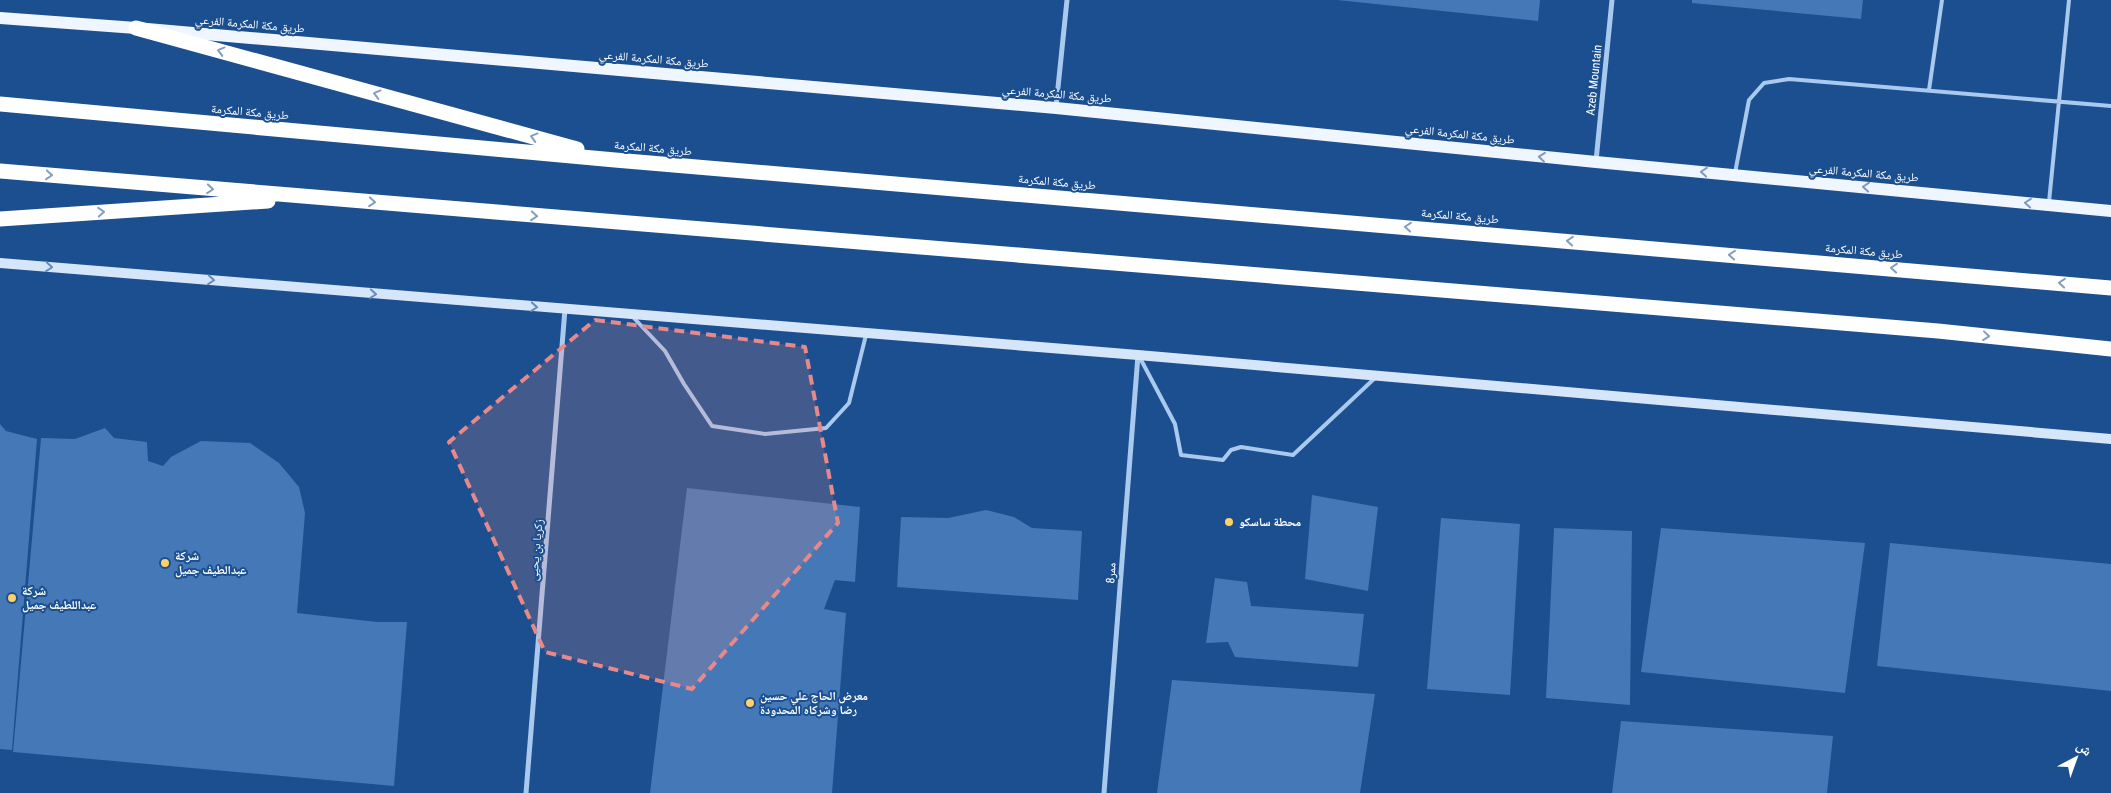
<svg xmlns="http://www.w3.org/2000/svg" width="2111" height="793" viewBox="0 0 2111 793" font-family="'Roboto Condensed','Noto Naskh Arabic',sans-serif">
	<rect width="100%" height="100%" fill="#1b4f8f"/>
	<path fill="#4478b7" d="M 1337,0 L 1540,0 L 1538,21 Z
		M 1692,0 L 1863,0 L 1861,19 L 1692,3 Z
		M 0,424 L 6,431 L 37,439 L 12,750 L 0,749 Z
		M 105,428 L 114,438 L 147,442 L 148,461 L 163,466 L 171,457 L 201,441 L 250,443 L 279,463 L 299,487 L 305,513 L 297,613 L 377,622 L 407,622 L 394,786 L 13,752 L 41,438 L 75,439 Z
		M 687,488 L 860,507 L 855,582 L 835,580 L 824,609 L 846,613 L 832,793 L 650,793 Z
		M 1312,495 L 1378,507 L 1368,591 L 1305,579 Z
		M 986,510 L 1014,517 L 1032,528 L 1082,531 L 1078,600 L 897,587 L 901,517 L 948,518 Z
		M 1441,518 L 1520,524 L 1510,695 L 1427,689 Z
		M 1554,528 L 1632,531 L 1630,705 L 1546,698 Z
		M 1661,528 L 1865,543 L 1845,693 L 1641,672 Z
		M 1890,543 L 2111,564 L 2111,691 L 1877,666 Z
		M 1215,578 L 1247,582 L 1251,606 L 1364,614 L 1358,667 L 1235,657 L 1228,642 L 1206,643 Z
		M 1172,680 L 1375,694 L 1360,793 L 1157,793 Z
		M 1621,721 L 1833,736 L 1827,793 L 1612,793 Z"/>
	<g fill="none" stroke-linecap="round" stroke-linejoin="round">
		<path stroke="#a9c9ee" stroke-width="4" d="M 1929,90 L 1942,0
			M 1735,173 L 1749,100 L 1764,83 L 1789,79 L 2111,106
			M 2049,202 L 2069,0
			M 632,316 L 665,351 L 684,384 L 712,426 L 765,434 L 826,428 L 849,403 L 866,335
			M 1139,356 L 1175,424 L 1181,455 L 1223,460 L 1231,450 L 1241,447 L 1293,455 L 1376,377"/>
		<path stroke="#a9c9ee" stroke-width="5" d="M 1056,107 L 1067,0
			M 1596,161 L 1612,0
			M 526,793 L 565,309
			M 1104,793 L 1138,355"/>
		<path stroke="#d6e6fa" stroke-width="10" d="M 0,263 L 1138,355 L 2111,439"/>
		<path stroke="#f0f6ff" stroke-width="12" d="M 0,18 L 136,28 L 1056,108 L 1596,162 L 2111,211"/>
		<path stroke="#fff" stroke-width="15" d="M 136,28 L 577,149
			M 0,104 L 615,160 L 2111,288
			M 0,171 L 1938,331 L 2111,349
			M 0,219 L 268,201"/>
	</g>
	<defs><path id="oneway-chevron" d="M-2-3.5L2.5 0L-2 3.5" fill="none" stroke-width="1.6" stroke-linecap="round" stroke-linejoin="round" transform="scale(1.25)"/></defs>
	<g stroke="#829ec1">
		<use href="#oneway-chevron" transform="translate(221 51) rotate(-165)"/>
		<use href="#oneway-chevron" transform="translate(377 94) rotate(-165)"/>
		<use href="#oneway-chevron" transform="translate(534 137) rotate(-165)"/>
		<use href="#oneway-chevron" transform="translate(49 175) rotate(5)"/>
		<use href="#oneway-chevron" transform="translate(210 189) rotate(5)"/>
		<use href="#oneway-chevron" transform="translate(372 202) rotate(5)"/>
		<use href="#oneway-chevron" transform="translate(101 212) rotate(-4)"/>
		<use href="#oneway-chevron" transform="translate(534 216) rotate(5)"/>
		<use href="#oneway-chevron" transform="translate(1408 227) rotate(-175)"/>
		<use href="#oneway-chevron" transform="translate(1570 241) rotate(-175)"/>
		<use href="#oneway-chevron" transform="translate(1732 255) rotate(-175)"/>
		<use href="#oneway-chevron" transform="translate(1894 268) rotate(-175)"/>
		<use href="#oneway-chevron" transform="translate(2062 283) rotate(-175)"/>
		<use href="#oneway-chevron" transform="translate(1986 336) rotate(6)"/>
	</g>
	<g stroke="#7b9ac1">
		<use href="#oneway-chevron" transform="translate(1542 157) rotate(-174)"/>
		<use href="#oneway-chevron" transform="translate(1704 172) rotate(-175)"/>
		<use href="#oneway-chevron" transform="translate(1866 187) rotate(-175)"/>
		<use href="#oneway-chevron" transform="translate(2028 203) rotate(-175)"/>
	</g>
	<g stroke="#668bba">
		<use href="#oneway-chevron" transform="translate(49 267) rotate(5)"/>
		<use href="#oneway-chevron" transform="translate(211 280) rotate(5)"/>
		<use href="#oneway-chevron" transform="translate(373 294) rotate(5)"/>
		<use href="#oneway-chevron" transform="translate(534 307) rotate(5)"/>
	</g>
	<path fill="#e88989" fill-opacity="0.2" stroke="#e88989" stroke-width="4" stroke-dasharray="10 6" stroke-linejoin="round" d="M 595,320 L 805,347 L 838,523 L 692,689 L 545,652 L 449,442 Z"/>
	<g fill="#ffd166" stroke="#1b4f8f" stroke-width="2">
		<circle cx="1229" cy="522" r="5"/>
		<circle cx="165" cy="563" r="5"/>
		<circle cx="12" cy="598" r="5"/>
		<circle cx="750" cy="703" r="5"/>
	</g>
	<g text-anchor="middle" stroke-width="4" stroke-linejoin="round" paint-order="stroke">
		<g font-size="12" fill="#fff" stroke="#1b4f8f">
			<text transform="translate(250 24) rotate(5)" y="4">طريق مكة المكرمة الفرعي</text>
			<text transform="translate(654 59) rotate(5)" y="4">طريق مكة المكرمة الفرعي</text>
			<text transform="translate(1594 80) rotate(-84)" y="4">Azeb Mountain</text>
			<text transform="translate(1057 94) rotate(5)" y="4">طريق مكة المكرمة الفرعي</text>
			<text transform="translate(250 112) rotate(5)" y="4">طريق مكة المكرمة</text>
			<text transform="translate(1460 134) rotate(6)" y="4">طريق مكة المكرمة الفرعي</text>
			<text transform="translate(653 148) rotate(5)" y="4">طريق مكة المكرمة</text>
			<text transform="translate(1864 173) rotate(5)" y="4">طريق مكة المكرمة الفرعي</text>
			<text transform="translate(1057 182) rotate(5)" y="4">طريق مكة المكرمة</text>
			<text transform="translate(1460 216) rotate(5)" y="4">طريق مكة المكرمة</text>
			<text transform="translate(1864 251) rotate(5)" y="4">طريق مكة المكرمة</text>
			<text transform="translate(536 550) rotate(-85)" y="4">زكريا بن يحيى</text>
			<text transform="translate(1111 573) rotate(-86)" y="4">ممر8</text>
		</g>
		<g font-size="12" font-weight="bold" fill="#fff" stroke="#1b4f8f" text-anchor="start">
			<text x="1239" y="526">محطة ساسكو</text>
			<text x="175" y="560">شركة<tspan x="175" dy="14">عبدالطيف جميل</tspan></text>
			<text x="22" y="595">شركة<tspan x="22" dy="14">عبداللطيف جميل</tspan></text>
			<text x="760" y="700">معرض الحاج علي حسين<tspan x="760" dy="14">رضا وشركاه المحدودة</tspan></text>
		</g>
	</g>
	<g transform="translate(2076 758) rotate(41)" stroke="#1b4f8f" stroke-width="4" paint-order="stroke">
	<path d="M0-4L9 19L0 12L-9 19Z" fill="#ffffff"/>
	<text y="-8" font-size="14" font-weight="bold" text-anchor="middle" fill="#ffffff">ش</text>
	</g>
</svg>
